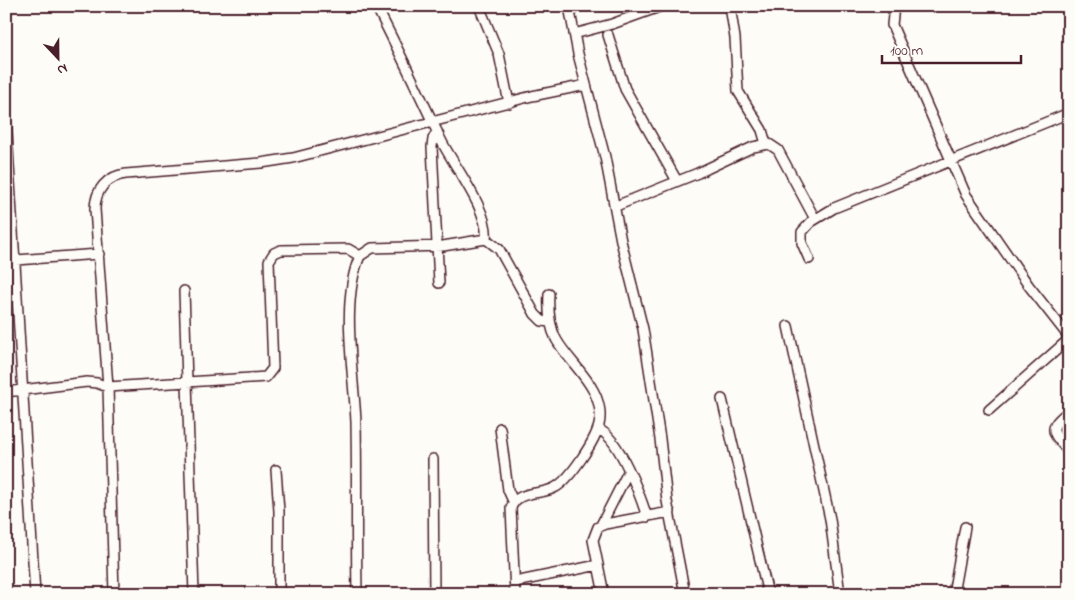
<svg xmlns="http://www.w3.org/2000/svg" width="1075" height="600" viewBox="0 0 1075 600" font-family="'Indie Flower',sans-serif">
	<rect width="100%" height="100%" fill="#fdfcf7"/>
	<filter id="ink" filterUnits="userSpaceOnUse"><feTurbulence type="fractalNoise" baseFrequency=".02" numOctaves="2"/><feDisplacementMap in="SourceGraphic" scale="10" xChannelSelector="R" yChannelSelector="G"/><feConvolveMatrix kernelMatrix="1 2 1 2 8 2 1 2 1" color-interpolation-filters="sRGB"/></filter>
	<g filter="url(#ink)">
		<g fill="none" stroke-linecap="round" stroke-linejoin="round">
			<g stroke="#4a1f2b" stroke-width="12">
				<path id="street" d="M 376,6 C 399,51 420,95 441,140 C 453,165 490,211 486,239
					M 479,6 L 499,54 L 509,103
					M 569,6 L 578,54 L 605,157 L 621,241 L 643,329 L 660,439 L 667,501 L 685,594
					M 730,6 L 735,38 L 738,91 L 762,130 L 766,144
					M 894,6 L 892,25 L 966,195 L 1029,286 L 1069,337
					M 574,34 L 612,24 L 662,6
					M 608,35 L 625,89 L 677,181
					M 6,115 L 35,594
					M 437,131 L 433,139 L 432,147 L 439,283
					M 616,206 L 698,173 L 753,147 L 769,144 L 778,150 L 815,219
					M 809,259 L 802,243 L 802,232 L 811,222 L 834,208 L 1069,113
					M 16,260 L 99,254
					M 184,291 L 194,594
					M 788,326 L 830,519 L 840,594
					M 6,392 L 87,382 L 97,383 L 108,387 L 266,377 L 273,368 L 269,261 L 274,253 L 281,250 L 348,249 L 360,256
					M 722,399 L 768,594
					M 989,410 L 1069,339
					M 1069,411 C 1046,429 1052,432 1069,452
					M 500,428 L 508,490 L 513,501
					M 598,429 C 619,437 640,495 647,517
					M 433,459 L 434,594
					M 276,470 L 279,511 L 279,594
					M 601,525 L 628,472
					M 515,582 L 598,565
					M 114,594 L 108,387 L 95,209 C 95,190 107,176 126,174 L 261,163 L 293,158 L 532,96 L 586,85
					M 357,594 C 356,537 357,479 356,422 C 354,375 340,300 360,256 L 372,248 L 443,246 L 486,239 L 499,249 L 535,314 L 542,321 L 550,322
					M 515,594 L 511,508 C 517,489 542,496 556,487 C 570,479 595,441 599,425 C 607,390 570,365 556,339 C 549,325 548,310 549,294
					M 604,594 L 593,540 L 598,527 L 605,524 L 670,512
					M 953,594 L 965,527"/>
			</g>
			<use href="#street" stroke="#fdfcf7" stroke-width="9"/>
		</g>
	</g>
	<rect width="1075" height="600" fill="none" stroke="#fdfcf7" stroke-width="25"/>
	<rect x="12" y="12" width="1050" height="575" fill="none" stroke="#4a1f2b" stroke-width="2" filter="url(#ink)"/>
	<g transform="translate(58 58) rotate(158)" stroke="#fdfcf7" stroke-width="4" paint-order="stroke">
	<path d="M0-4L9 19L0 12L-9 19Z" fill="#4a1f2b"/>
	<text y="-8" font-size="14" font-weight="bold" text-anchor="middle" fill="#4a1f2b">N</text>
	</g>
	<path d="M882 55v8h139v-8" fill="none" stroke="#4a1f2b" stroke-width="2.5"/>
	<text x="890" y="55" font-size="15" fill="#4a1f2b" stroke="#fdfcf7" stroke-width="4" paint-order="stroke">100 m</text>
</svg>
